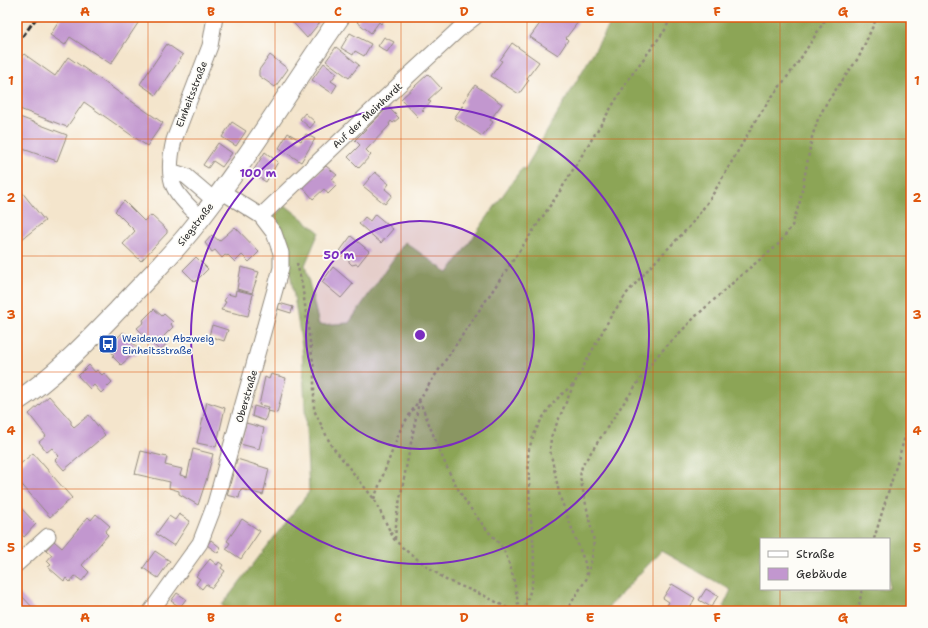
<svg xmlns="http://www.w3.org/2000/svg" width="928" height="628" viewBox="0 0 928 628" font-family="'Shantell Sans',sans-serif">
	<rect width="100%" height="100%" fill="#fdfcf7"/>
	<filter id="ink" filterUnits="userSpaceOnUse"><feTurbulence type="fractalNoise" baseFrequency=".025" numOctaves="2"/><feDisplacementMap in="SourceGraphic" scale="8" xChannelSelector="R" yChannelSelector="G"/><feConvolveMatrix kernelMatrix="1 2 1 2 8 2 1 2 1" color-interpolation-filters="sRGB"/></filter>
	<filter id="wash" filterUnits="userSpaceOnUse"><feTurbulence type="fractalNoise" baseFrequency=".012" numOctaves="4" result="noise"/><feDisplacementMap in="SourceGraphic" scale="16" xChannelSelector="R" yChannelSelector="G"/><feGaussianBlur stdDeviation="0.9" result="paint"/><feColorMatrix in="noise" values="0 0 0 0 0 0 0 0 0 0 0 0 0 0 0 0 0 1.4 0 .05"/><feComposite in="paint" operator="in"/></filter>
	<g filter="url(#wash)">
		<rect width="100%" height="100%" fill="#f4e5cc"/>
		<path fill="#8ca556" stroke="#5c6840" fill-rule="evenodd" d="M 614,17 L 911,17 L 911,611 L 730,611 L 723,607 L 731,590 L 661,551 L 605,611 L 226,611 L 222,605 L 309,492 L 302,346 L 288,259 L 274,216 L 285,205 L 319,232 L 305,265 L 319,325 L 349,323 L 405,242 L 448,273 L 522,168 L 525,169 ZM 761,539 L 889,539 L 889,589 L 761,589 Z"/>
		<g id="blocks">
			<path fill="#c297cf" d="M 62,17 L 142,17 L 111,64 L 70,37 L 65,45 L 50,35 Z
				M 288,17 L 324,17 L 307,38 Z
				M 361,17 L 383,17 L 382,18 L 384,20 L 381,24 L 379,22 L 371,33 L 357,22 Z
				M 541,17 L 570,17 L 578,22 L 566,38 L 568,40 L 558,55 L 530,37 L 541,22 L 539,20 Z
				M 350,33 L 371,44 L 364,56 L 355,51 L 353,55 L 341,48 Z
				M 384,37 L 394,42 L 387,52 L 378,46 Z
				M 512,43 L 539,62 L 527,78 L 529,80 L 519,94 L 491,76 L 502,61 L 500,60 Z
				M 167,44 L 183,55 L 156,95 L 140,84 Z
				M 336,47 L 359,65 L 349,78 L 326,61 Z
				M 24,54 L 55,76 L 68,57 L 163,123 L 147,146 L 84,102 L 67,127 L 17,108 L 17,62 Z
				M 270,55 L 288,69 L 275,87 L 259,76 L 259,70 Z
				M 324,63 L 337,73 L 331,81 L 337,85 L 332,93 L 312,80 Z
				M 428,74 L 441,88 L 428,100 L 431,102 L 422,110 L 424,111 L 418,117 L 401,99 Z
				M 475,85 L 502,104 L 490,120 L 493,122 L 482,136 L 454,118 L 465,103 L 463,102 Z
				M 388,107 L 399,118 L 393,123 L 391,121 L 389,124 L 390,125 L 366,150 L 371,155 L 359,168 L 348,157 L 360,145 L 355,140 Z
				M 305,113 L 315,122 L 310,128 L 300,119 Z
				M 17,116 L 67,135 L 57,161 L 23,149 L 17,154 Z
				M 232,122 L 246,131 L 236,146 L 222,137 Z
				M 288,133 L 301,141 L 306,134 L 315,139 L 301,162 L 279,148 Z
				M 218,143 L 232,153 L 222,167 L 213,161 L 208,168 L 203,165 Z
				M 265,152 L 278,162 L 266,182 L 252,173 Z
				M 326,166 L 337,175 L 332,179 L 337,185 L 328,194 L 324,189 L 313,199 L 302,186 Z
				M 375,172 L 389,184 L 385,189 L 392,195 L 385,204 L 363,186 Z
				M 17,186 L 45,221 L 17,243 Z
				M 124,201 L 144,221 L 151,215 L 167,230 L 167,233 L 141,261 L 123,244 L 135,231 L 115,211 Z
				M 375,214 L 393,229 L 381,243 L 359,224 L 365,217 L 370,221 Z
				M 235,227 L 259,252 L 249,262 L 242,255 L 235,262 L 228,255 L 227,256 L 225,255 L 222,258 L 215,250 L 212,252 L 205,243 L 212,235 L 219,241 Z
				M 351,236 L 369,251 L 358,265 L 356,264 L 352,265 L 349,262 L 349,258 L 340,251 Z
				M 196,257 L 208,269 L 195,282 L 183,270 Z
				M 241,267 L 259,272 L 252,293 L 237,289 Z
				M 333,267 L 353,284 L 341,298 L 322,282 Z
				M 236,290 L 253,294 L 248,316 L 221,310 L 226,302 L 224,301 L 228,294 L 235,296 Z
				M 279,303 L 293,307 L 291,313 L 278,309 Z
				M 154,309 L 162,316 L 164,314 L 173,322 L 171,324 L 173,327 L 164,336 L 166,338 L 164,340 L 167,343 L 160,351 L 137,328 L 144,322 L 143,320 Z
				M 212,325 L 228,330 L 224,341 L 209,336 Z
				M 123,332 L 140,351 L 135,356 L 133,354 L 121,365 L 112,356 L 114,355 L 108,348 Z
				M 89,365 L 95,372 L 97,370 L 102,375 L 104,373 L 112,382 L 101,393 L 94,385 L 90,389 L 78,376 Z
				M 271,374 L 286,378 L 277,413 L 268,411 L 269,407 L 259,405 L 265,377 L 269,379 Z
				M 49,396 L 71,421 L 71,424 L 74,427 L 89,415 L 105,435 L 64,470 L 55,460 L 59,456 L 52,448 L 47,452 L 39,442 L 46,436 L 29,414 Z
				M 207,402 L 225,408 L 216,447 L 197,443 Z
				M 254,406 L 268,410 L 265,421 L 252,416 Z
				M 246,423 L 264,428 L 259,449 L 240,444 Z
				M 193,449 L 213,454 L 206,481 L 198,505 L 179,494 L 179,491 L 169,488 L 170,482 L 135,474 L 141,451 L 167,457 L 165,465 L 182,469 L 180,475 L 187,477 Z
				M 33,453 L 72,498 L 50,517 L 17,479 L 17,467 Z
				M 237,459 L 269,469 L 263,495 L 241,489 L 239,498 L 227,495 Z
				M 21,508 L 36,524 L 24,537 L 17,529 L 17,512 Z
				M 96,514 L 110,526 L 105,532 L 108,535 L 82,565 L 89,572 L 82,581 L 75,576 L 70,582 L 66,578 L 64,581 L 48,567 L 51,565 L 47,561 L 52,555 L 46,550 L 54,541 L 62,548 L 88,517 L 91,520 Z
				M 179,514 L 190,521 L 174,546 L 156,534 L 169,516 L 175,520 Z
				M 242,519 L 260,531 L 241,559 L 226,549 L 230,543 L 227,541 Z
				M 211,540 L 221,548 L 218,553 L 207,545 Z
				M 155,551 L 170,561 L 158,578 L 143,568 Z
				M 210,559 L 217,565 L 219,562 L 223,565 L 221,568 L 225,571 L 212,588 L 206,584 L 202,589 L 196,584 L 200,579 L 196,576 Z
				M 672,584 L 695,598 L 688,611 L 664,611 L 669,602 L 663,598 Z
				M 706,589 L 718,596 L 711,607 L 699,600 Z
				M 19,593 L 36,611 L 17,611 L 17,595 Z
				M 177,593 L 186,599 L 180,607 L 171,601 Z"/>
		</g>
	</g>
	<g filter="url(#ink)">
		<use href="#blocks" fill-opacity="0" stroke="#90887c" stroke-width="1"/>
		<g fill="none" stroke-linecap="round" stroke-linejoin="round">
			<g stroke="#90887c" stroke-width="17">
				<path id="minor" d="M 171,171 L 186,176 L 214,200
					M 261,216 L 405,79 L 458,30 L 475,17
					M 201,218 C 193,211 178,196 174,187 C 168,174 171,153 174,140 L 210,46 L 215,17
					M 17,564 L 48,536
					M 151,611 L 200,543 L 215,504 L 281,268 L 281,253 L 274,233 L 261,216 L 221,191"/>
			</g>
			<g stroke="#90887c" stroke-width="21">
				<path id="tertiary" d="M 17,401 C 54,377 87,342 118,310 C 143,283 170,257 193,228 C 247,161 291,87 340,17"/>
			</g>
			<path stroke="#90887c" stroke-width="2.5" stroke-dasharray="3 3" stroke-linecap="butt" d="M 297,263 L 302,284 L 314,370 L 314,410 L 331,445 L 374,499 L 394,539 L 405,550 L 446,580 L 485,596 L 513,611
				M 419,400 C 432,429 441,459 457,487 C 465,502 476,516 487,530 C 492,536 499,542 503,549 C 513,568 516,590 519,611
				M 374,499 L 401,428 L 432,380 L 560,191 L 630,77 L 665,30 L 671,17
				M 395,539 L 397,514 L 419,402
				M 874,539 L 911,417
				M 587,575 L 585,563 L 560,497 L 550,450 L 551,437 L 574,384 L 611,316 L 627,293 L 651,266 L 690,226 L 710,199 L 756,120 L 771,98 L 797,64 L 827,17
				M 522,611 C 540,579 533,543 530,509 C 529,490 529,472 528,453 C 535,425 550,402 574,384
				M 566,611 L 587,578 L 592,558 L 594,541 L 580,477 L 582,466 L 618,411 L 656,357 L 696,316 L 747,270 L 777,246 L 792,226 L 800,201 L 812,137 L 818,119 L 827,102 L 859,57 L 877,17
				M 858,611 L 862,589"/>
			<use href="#minor" stroke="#fff" stroke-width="15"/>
			<use href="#tertiary" stroke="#fff" stroke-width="19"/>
			<path stroke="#2b2b2b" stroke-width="3" stroke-dasharray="6 3" stroke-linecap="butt" d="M 17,25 L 24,17
				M 17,44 L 37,17"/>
		</g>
	</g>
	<path fill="none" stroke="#df570e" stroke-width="1" stroke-opacity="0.55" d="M 148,17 L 148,611M 275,17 L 275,611M 401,17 L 401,611M 527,17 L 527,611M 653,17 L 653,611M 780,17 L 780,539M 17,139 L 911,139M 17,256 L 911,256M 17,372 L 911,372M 17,489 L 911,489M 780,589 L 780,611"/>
	<circle cx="420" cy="335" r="114" fill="#7b2cbf" fill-opacity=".12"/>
	<g fill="none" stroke="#7b2cbf" stroke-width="2">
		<circle cx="420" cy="335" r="114"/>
		<circle cx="420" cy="335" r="229"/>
	</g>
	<defs>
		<g id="bus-square" transform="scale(1)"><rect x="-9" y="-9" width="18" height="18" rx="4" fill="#1a4fb4" stroke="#fdfcf7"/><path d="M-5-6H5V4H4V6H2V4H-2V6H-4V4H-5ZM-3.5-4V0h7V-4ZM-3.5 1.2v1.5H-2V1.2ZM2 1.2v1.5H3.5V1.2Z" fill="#fff"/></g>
	</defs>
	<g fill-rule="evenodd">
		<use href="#bus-square" x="108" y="344"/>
	</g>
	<g text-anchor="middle" stroke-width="3.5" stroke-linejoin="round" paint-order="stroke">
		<g font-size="10" fill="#2b2b2b" stroke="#fdfcf7">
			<text transform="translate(191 94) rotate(-69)" y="4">Einheitsstraße</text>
			<text transform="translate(367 115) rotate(-43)" y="4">Auf der Meinhardt</text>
			<text transform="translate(195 224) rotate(-52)" y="4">Siegstraße</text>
			<text transform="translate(246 396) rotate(-74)" y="4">Oberstraße</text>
		</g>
		<g font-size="10" fill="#164399" stroke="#fdfcf7" text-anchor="start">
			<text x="122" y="342">Weidenau Abzweig<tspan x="122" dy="12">Einheitsstraße</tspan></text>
		</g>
	</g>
	<circle cx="420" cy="335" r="6" fill="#7b2cbf" stroke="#fdfcf7" stroke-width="2"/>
	<g font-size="12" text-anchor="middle" font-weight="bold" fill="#7b2cbf" stroke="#fdfcf7" stroke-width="3.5" stroke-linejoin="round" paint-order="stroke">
		<text x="258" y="177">100 m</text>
		<text x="339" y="259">50 m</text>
	</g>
	<rect width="928" height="628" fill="none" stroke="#fdfcf7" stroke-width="44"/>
	<rect x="760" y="538" width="130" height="52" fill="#fdfcf7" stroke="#a9a8a5"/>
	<rect x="768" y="551" width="20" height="6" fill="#ffffff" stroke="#a9a8a5"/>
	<text x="796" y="558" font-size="12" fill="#2b2b2b">Straße</text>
	<rect x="768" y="568" width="20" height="12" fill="#c297cf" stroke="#a9a8a5"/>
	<text x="796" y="578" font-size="12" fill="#2b2b2b">Gebäude</text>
	<rect x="22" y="22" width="884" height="584" fill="none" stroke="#df570e" stroke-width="1.5"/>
	<g font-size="13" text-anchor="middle" font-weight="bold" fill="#df570e">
		<text x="85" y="16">A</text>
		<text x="211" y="16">B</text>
		<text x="338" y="16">C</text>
		<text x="464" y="16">D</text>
		<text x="590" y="16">E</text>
		<text x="717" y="16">F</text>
		<text x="843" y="16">G</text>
		<text x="11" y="85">1</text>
		<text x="917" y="85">1</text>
		<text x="11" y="202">2</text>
		<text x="917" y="202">2</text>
		<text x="11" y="319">3</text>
		<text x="917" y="319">3</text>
		<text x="11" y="435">4</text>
		<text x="917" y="435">4</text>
		<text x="11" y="552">5</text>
		<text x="917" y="552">5</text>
		<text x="85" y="622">A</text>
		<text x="211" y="622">B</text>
		<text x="338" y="622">C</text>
		<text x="464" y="622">D</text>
		<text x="590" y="622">E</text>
		<text x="717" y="622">F</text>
		<text x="843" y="622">G</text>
	</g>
</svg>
